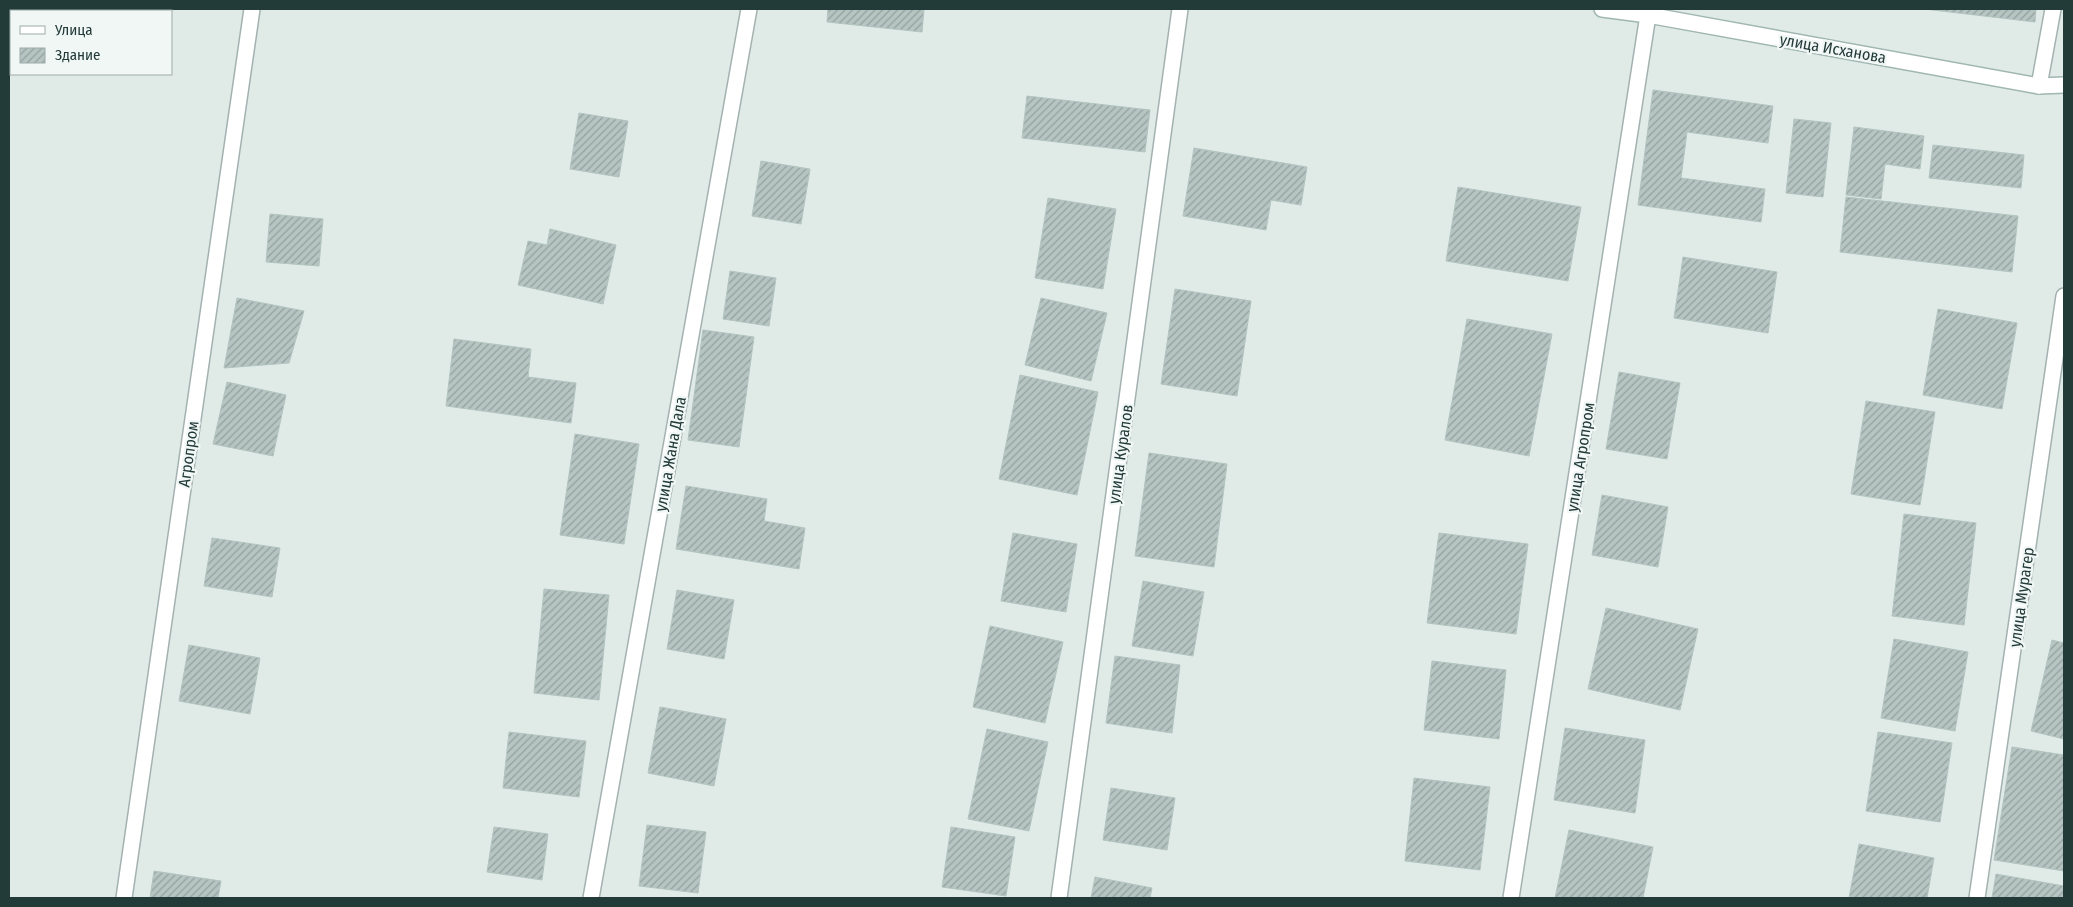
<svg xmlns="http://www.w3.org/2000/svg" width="2073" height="907" viewBox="0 0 2073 907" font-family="'Fira Sans Condensed',sans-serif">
	<defs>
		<pattern id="building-hatch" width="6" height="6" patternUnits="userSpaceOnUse" patternTransform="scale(1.25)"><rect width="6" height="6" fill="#b6c5c1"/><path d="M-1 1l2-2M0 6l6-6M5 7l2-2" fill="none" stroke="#94a19e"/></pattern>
	</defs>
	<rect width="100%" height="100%" fill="#e0ebe8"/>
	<path fill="url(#building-hatch)" stroke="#b3c4c0" d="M 828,9 L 924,9 L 922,32 L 827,22 Z
		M 1924,9 L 2036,9 L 2035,22 Z
		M 1653,90 L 1773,106 L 1768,143 L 1687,132 L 1681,178 L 1765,189 L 1761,222 L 1638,205 Z
		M 1027,96 L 1150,110 L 1145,152 L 1022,138 Z
		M 579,113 L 628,121 L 619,177 L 570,169 Z
		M 1794,119 L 1831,123 L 1823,197 L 1786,193 Z
		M 1854,127 L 1924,136 L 1920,169 L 1885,164 L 1881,199 L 1846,195 Z
		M 1933,145 L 2024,155 L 2021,188 L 1929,178 Z
		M 1194,148 L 1307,167 L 1301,205 L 1271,200 L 1266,230 L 1183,216 Z
		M 761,161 L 810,169 L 801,224 L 752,216 Z
		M 1458,187 L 1581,207 L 1568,281 L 1446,261 Z
		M 1846,197 L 2018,216 L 2012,272 L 1840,252 Z
		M 1048,198 L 1116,209 L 1103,289 L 1035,278 Z
		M 270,214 L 323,219 L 319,266 L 266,262 Z
		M 550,229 L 616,245 L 603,304 L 518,285 L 528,241 L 547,245 Z
		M 1683,257 L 1777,272 L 1768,333 L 1674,318 Z
		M 730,271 L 776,278 L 769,326 L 723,319 Z
		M 1175,289 L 1251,301 L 1237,396 L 1161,384 Z
		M 237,298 L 304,311 L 289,363 L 224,368 Z
		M 1041,298 L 1107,313 L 1091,381 L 1025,365 Z
		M 1938,309 L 2017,323 L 2002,409 L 1923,395 Z
		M 1467,319 L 1552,334 L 1529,456 L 1445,440 Z
		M 703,330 L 754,337 L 739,447 L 688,440 Z
		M 454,339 L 531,349 L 528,377 L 576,383 L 571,423 L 446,406 Z
		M 1619,372 L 1680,383 L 1667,459 L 1606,449 Z
		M 1020,375 L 1098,392 L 1077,495 L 999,479 Z
		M 227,382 L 286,395 L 273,456 L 213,444 Z
		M 1866,401 L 1935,412 L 1920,505 L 1851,494 Z
		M 575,434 L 639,444 L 624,544 L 560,535 Z
		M 1149,453 L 1227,464 L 1214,567 L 1135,556 Z
		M 686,486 L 767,499 L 764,521 L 805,528 L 799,569 L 676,549 Z
		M 1602,495 L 1668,507 L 1658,567 L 1592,555 Z
		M 1904,514 L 1976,523 L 1964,625 L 1892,616 Z
		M 1013,533 L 1077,544 L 1066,612 L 1001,601 Z
		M 1439,533 L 1528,544 L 1516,634 L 1427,623 Z
		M 212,538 L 280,548 L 272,597 L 204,586 Z
		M 1143,581 L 1204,592 L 1193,656 L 1132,646 Z
		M 544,589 L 609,595 L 599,700 L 534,693 Z
		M 677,590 L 734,600 L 724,659 L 667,649 Z
		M 1606,608 L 1698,629 L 1680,710 L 1588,689 Z
		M 990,626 L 1063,642 L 1045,723 L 973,707 Z
		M 1894,639 L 1968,652 L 1955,731 L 1881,718 Z
		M 2052,640 L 2064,643 L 2064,739 L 2031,731 Z
		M 189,645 L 260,658 L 250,714 L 179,701 Z
		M 1115,656 L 1180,665 L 1172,733 L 1106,723 Z
		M 1432,661 L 1506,670 L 1499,739 L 1424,730 Z
		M 660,707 L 726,719 L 714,786 L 648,773 Z
		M 1565,728 L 1645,740 L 1635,813 L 1554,800 Z
		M 987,729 L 1048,742 L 1029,831 L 968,819 Z
		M 509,732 L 586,741 L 579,797 L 503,788 Z
		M 1878,732 L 1952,743 L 1940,822 L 1866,811 Z
		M 2012,747 L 2064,755 L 2064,871 L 1994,860 Z
		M 1414,778 L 1490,787 L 1480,870 L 1405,861 Z
		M 1111,788 L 1175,798 L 1167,850 L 1103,840 Z
		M 647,825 L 706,832 L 698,893 L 639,886 Z
		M 494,827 L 548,834 L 542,880 L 487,872 Z
		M 951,827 L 1015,837 L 1006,896 L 942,887 Z
		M 1569,830 L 1653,847 L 1643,898 L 1555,898 Z
		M 1859,844 L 1934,858 L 1927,898 L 1849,898 Z
		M 154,871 L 221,881 L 218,898 L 150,898 Z
		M 1996,874 L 2064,886 L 2063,898 L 1992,898 Z
		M 1095,877 L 1152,888 L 1150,898 L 1091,898 Z"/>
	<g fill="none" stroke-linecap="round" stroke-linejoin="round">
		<g stroke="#a3b2b0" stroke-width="18">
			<path id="minor" d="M 2039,86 L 2053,9
				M 124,898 L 252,9
				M 591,898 L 749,9
				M 1059,898 L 1180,9
				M 1511,898 L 1648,15
				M 1977,898 L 2064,296"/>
		</g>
		<g stroke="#a0b6b1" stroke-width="18">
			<path id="secondary" d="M 1602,9 L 1648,15 L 2039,86 L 2064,85"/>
		</g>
		<use href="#minor" stroke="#fff" stroke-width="15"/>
		<use href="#secondary" stroke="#fff" stroke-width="15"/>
	</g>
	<g text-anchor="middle" stroke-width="4.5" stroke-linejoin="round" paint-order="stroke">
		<g font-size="16" fill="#223a38" stroke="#f1f7f5">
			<text transform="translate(1833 48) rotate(10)" y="6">улица Исханова</text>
			<text transform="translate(188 454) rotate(-82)" y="6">Агропром</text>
			<text transform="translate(670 454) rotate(-80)" y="6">улица Жана Дала</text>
			<text transform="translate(1120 454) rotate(-82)" y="6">улица Куралов</text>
			<text transform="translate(1580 457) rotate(-81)" y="6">улица Агропром</text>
			<text transform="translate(2021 597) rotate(-82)" y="6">улица Мурагер</text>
		</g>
	</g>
	<rect width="2073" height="907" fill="none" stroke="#223a38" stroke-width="20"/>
	<rect x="10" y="10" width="162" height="65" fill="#f1f7f5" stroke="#9eaba9"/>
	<rect x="20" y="26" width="25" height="8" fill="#ffffff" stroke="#9eaba9"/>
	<text x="55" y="35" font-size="15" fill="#223a38">Улица</text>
	<rect x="20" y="48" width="25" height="15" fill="url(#building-hatch)" stroke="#9eaba9"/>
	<text x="55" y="60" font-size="15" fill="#223a38">Здание</text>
</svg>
